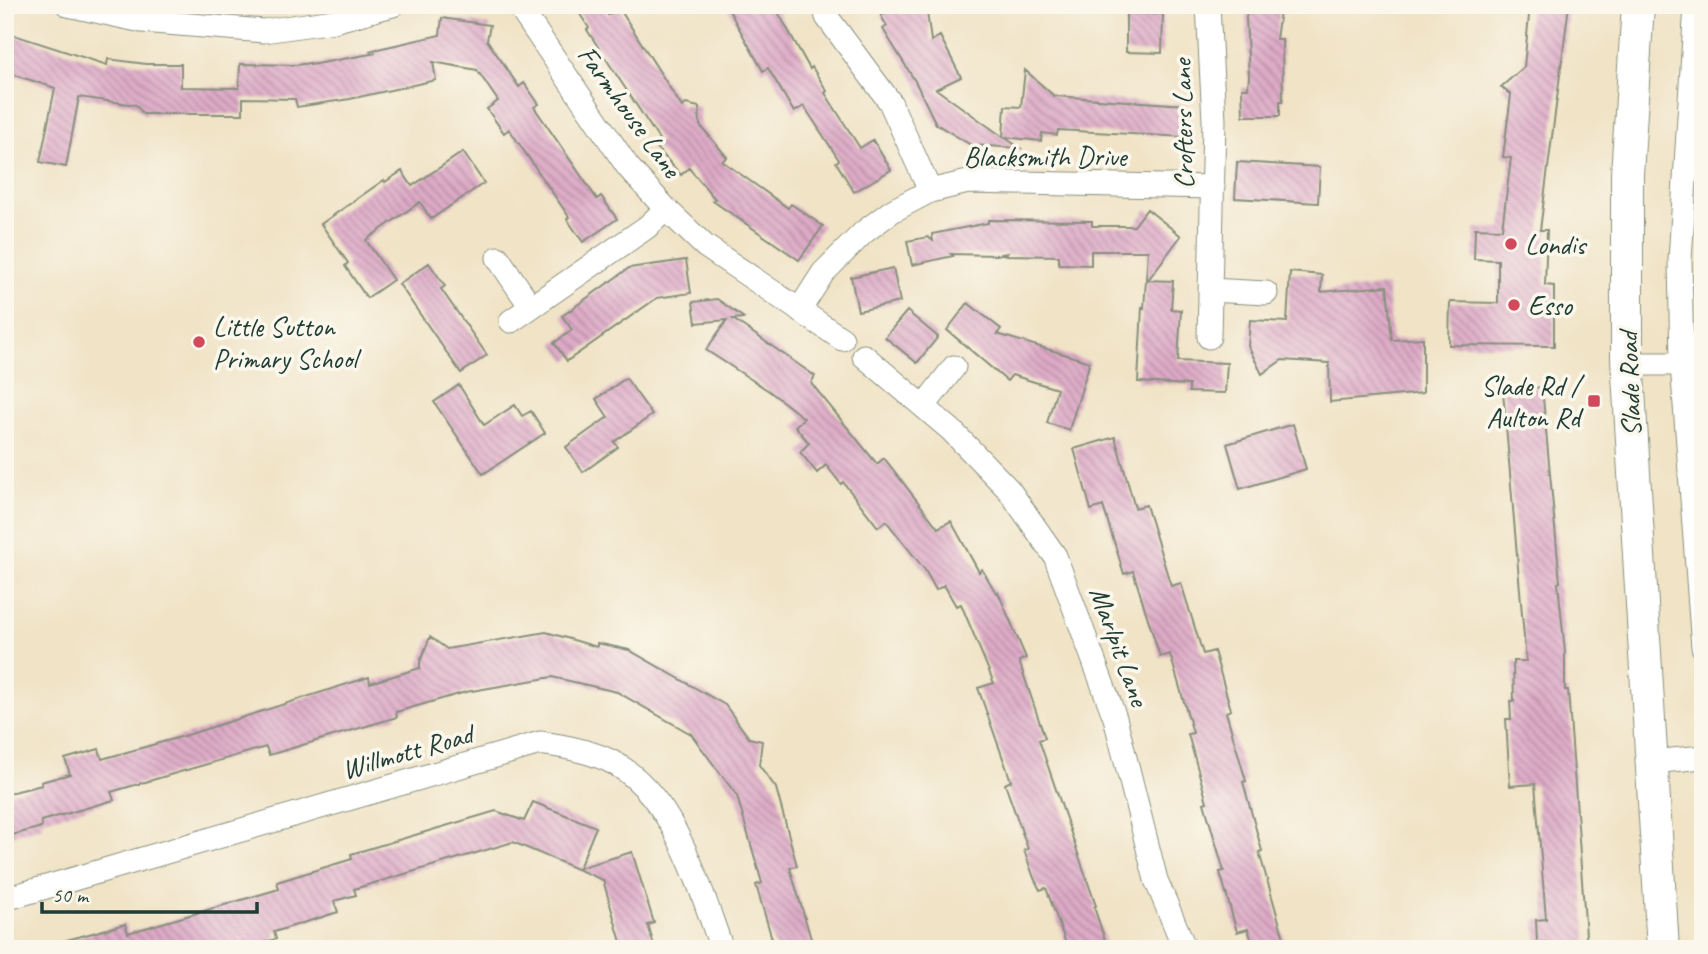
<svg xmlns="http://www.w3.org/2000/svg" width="1708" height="954" viewBox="0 0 1708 954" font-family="Caveat,sans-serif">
	<defs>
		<pattern id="building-back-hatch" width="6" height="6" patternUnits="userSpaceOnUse" patternTransform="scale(1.75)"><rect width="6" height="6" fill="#deaac7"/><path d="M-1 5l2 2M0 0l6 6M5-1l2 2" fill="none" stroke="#b38ca2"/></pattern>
	</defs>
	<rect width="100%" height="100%" fill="#fbf7ec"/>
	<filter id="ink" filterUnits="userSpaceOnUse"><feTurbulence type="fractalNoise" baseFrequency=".0143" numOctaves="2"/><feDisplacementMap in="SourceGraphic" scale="14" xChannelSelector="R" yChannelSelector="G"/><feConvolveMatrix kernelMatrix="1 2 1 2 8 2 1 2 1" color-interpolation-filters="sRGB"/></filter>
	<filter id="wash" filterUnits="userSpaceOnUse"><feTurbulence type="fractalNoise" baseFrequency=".00686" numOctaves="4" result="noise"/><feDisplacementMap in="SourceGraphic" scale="28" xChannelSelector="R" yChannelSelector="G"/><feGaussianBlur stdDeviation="1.57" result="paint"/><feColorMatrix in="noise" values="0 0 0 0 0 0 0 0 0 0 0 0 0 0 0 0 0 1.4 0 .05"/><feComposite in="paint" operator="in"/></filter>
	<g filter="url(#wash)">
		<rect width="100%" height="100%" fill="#f0e3c6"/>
		<g id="blocks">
			<path fill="url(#building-back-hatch)" d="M 574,5 L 602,5 L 608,15 L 619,8 L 682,107 L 686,104 L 699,107 L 700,125 L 727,157 L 722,161 L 788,208 L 791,204 L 823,226 L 799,260 L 713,201 L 715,199 L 689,168 L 681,175 L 654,145 L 660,141 L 587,30 L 589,28 Z
				M 726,5 L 778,5 L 779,14 L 810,69 L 812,67 L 827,91 L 825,93 L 860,148 L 873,140 L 891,170 L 854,192 L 836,162 L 839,160 L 804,106 L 794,112 L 768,68 L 763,71 Z
				M 898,5 L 926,5 L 931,41 L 940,36 L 961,77 L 936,89 L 1003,137 L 1005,106 L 1021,107 L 1025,70 L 1054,96 L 1186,105 L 1185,137 L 1058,130 L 1057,135 L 1042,133 L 1041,141 L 1004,137 L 1020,148 L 971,145 L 936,124 L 915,81 L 883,29 L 887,26 L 881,16 Z
				M 1248,5 L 1281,5 L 1276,39 L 1282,39 L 1283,101 L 1280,101 L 1280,116 L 1243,116 L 1242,88 L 1248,88 L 1249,77 L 1246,18 Z
				M 1530,5 L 1569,5 L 1540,230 L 1547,230 L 1545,285 L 1554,286 L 1554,346 L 1449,345 L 1450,302 L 1498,303 L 1498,260 L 1474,259 L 1475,228 L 1502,229 L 1511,158 L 1503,157 L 1511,95 L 1501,87 L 1524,67 Z
				M 1126,13 L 1163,14 L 1162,53 L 1126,52 Z
				M 442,18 L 490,25 L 487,40 L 519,87 L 524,83 L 539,104 L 534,107 L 597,199 L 601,196 L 617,219 L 583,242 L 567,219 L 569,217 L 509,129 L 504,133 L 487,109 L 498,101 L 477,70 L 433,62 L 436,80 L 350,99 L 297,107 L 295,99 L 243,98 L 243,114 L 143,114 L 136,105 L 79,97 L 66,167 L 40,162 L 55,88 L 5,72 L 5,32 L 107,65 L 108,59 L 146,64 L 181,64 L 181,87 L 239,88 L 240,64 L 296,65 L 310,63 L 310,65 L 376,53 L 369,51 L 440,35 Z
				M 463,152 L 484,183 L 431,219 L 420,202 L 366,240 L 393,280 L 367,298 L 345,266 L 348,263 L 321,224 L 384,180 L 385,182 L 402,171 L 412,186 Z
				M 1237,162 L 1320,167 L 1318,203 L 1235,198 Z
				M 1147,209 L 1181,236 L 1148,280 L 1173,281 L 1171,309 L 1181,310 L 1178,361 L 1227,363 L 1225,393 L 1189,392 L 1189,385 L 1138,382 L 1142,307 L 1144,308 L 1148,251 L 1091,251 L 1091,265 L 1059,264 L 1059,256 L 1005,255 L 1007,253 L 996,255 L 951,254 L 953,256 L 912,265 L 907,241 L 928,237 L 933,241 L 932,234 L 988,223 L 988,220 L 1092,221 L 1092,226 L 1134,226 Z
				M 686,260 L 691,293 L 657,298 L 567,361 L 554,343 L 572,330 L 562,316 L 629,268 Z
				M 429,263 L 445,286 L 441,289 L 487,355 L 461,373 L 399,284 Z
				M 893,268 L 900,302 L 858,311 L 851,277 Z
				M 1290,272 L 1322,275 L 1321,292 L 1387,286 L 1392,340 L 1423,338 L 1423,393 L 1330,402 L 1329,363 L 1282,360 L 1262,374 L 1248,346 L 1250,320 L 1287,322 Z
				M 717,299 L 744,318 L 733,319 L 815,376 L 811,383 L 877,464 L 884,458 L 938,528 L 951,521 L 979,572 L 982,569 L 996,593 L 998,592 L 1026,658 L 1019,661 L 1045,738 L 1039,740 L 1096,906 L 1094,907 L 1108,949 L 1068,949 L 1046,888 L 1040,890 L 1034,878 L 1024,850 L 1028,849 L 1005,784 L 1011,781 L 978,688 L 994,683 L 961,604 L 956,606 L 944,585 L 936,590 L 925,570 L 886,521 L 878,527 L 843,482 L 841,484 L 826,465 L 817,473 L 800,452 L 809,443 L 795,426 L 804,418 L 769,391 L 706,350 L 727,320 L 696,323 L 693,302 Z
				M 968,303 L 1001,329 L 997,334 L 1090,362 L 1069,430 L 1047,423 L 1057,389 L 1012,375 L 1007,381 L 947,330 Z
				M 907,311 L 938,337 L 917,363 L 885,337 Z
				M 626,378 L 652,415 L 614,442 L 618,447 L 583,472 L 566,447 L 608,417 L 596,399 Z
				M 459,385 L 484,425 L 515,405 L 522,416 L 531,411 L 545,433 L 483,474 L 434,402 Z
				M 1542,387 L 1560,582 L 1558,583 L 1565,652 L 1565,690 L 1568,690 L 1587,949 L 1547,949 L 1547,942 L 1537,943 L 1536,920 L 1546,919 L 1535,784 L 1510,786 L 1506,719 L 1511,719 L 1510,701 L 1514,701 L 1513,661 L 1526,661 L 1503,391 Z
				M 1293,424 L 1306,469 L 1240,489 L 1227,444 Z
				M 1115,437 L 1135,508 L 1146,505 L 1171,586 L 1181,583 L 1203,654 L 1214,651 L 1231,710 L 1226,712 L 1246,781 L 1243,782 L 1262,851 L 1259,852 L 1287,949 L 1254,949 L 1248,929 L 1237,932 L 1220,872 L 1224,871 L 1204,803 L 1207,802 L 1188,734 L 1193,733 L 1170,654 L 1160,657 L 1133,571 L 1124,574 L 1103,506 L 1091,510 L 1074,449 Z
				M 546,632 L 597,647 L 597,643 L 629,650 L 725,705 L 749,738 L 762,741 L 759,765 L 776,788 L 797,866 L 790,868 L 814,949 L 775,949 L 756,885 L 762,883 L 737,796 L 691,734 L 617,692 L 552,677 L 466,692 L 396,712 L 397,717 L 269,755 L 266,747 L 111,792 L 114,800 L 41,821 L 42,827 L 5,837 L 5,794 L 42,785 L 41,782 L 70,774 L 65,759 L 99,749 L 102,759 L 184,736 L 369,677 L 370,683 L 420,668 L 420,662 L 430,637 L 447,649 Z
				M 533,802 L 596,827 L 579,868 L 632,852 L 654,923 L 648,925 L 655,949 L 623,949 L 603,880 L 513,842 L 354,889 L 356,895 L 334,901 L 338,912 L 274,932 L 276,939 L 243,949 L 61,949 L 60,942 L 125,924 L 128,933 L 279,889 L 277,882 L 352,859 L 351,854 L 496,811 L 524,821 Z"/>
		</g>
	</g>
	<g filter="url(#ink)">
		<use href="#blocks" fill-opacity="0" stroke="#88907d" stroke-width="2"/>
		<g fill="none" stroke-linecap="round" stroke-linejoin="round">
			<g stroke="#88907d" stroke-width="25">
				<path id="minor" d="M 68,5 L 142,21 L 264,31 L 334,21 L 393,5
					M 518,5 L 628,167 L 666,209 L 705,246 L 842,339
					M 824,5 L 827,17 L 890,102 L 930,191
					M 1208,5 L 1214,121 L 1209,337
					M 1696,5 L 1680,260 L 1682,364 L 1703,647
					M 498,258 L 531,307
					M 1210,290 L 1266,293
					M 800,309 L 823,273 L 864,232 L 892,211 L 930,191 L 968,182 L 1213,187
					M 511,321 L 647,227 L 666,209
					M 864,356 L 951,430 L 1009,490 L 1055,556 L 1115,718 L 1156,880 L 1185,949
					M 1627,364 L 1682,364
					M 924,406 L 954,367
					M 1652,762 L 1703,757
					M 5,899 L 540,743 C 563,746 586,750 608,760 C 673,790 699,886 722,949"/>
			</g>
			<g stroke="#88907d" stroke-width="34">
				<path id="secondary" d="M 1638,5 L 1627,174 L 1627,358 L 1663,949"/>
			</g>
			<use href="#minor" stroke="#fff" stroke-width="23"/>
			<use href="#secondary" stroke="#fff" stroke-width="32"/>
		</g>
	</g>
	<g fill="#d1495b" stroke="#fbf7ec" stroke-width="2.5">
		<circle cx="1511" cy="244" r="7"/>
		<circle cx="1514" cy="305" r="7"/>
		<circle cx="199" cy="342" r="7"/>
		<rect x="1587" y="394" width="14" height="14" rx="3.5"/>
	</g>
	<g text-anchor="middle" stroke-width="7" stroke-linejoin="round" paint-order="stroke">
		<g font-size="28" fill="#1f3d34" stroke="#fbf7ec">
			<text transform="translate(630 111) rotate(54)" y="10">Farmhouse Lane</text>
			<text transform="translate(1182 124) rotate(-91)" y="10">Crofters Lane</text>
			<text x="1045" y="166">Blacksmith Drive</text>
			<text transform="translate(1629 384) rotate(-92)" y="10">Slade Road</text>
			<text transform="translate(1120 646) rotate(70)" y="10">Marlpit Lane</text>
			<text transform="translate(407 751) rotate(-16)" y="10">Willmott Road</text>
		</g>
		<g font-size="28" fill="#1f3d34" stroke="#fbf7ec" text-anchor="start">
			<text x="1525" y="254">Londis</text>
			<text x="1528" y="315">Esso</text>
			<text x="213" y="336">Little Sutton<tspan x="213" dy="32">Primary School</tspan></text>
			<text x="1580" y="395" text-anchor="end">Slade Rd /<tspan x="1580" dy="32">Aulton Rd</tspan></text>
		</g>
	</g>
	<rect width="1708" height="954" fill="none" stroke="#fbf7ec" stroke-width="28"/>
	<path d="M42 902v10h215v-10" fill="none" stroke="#1f3d34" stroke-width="3.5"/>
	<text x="52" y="902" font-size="21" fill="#1f3d34" stroke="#fbf7ec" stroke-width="5" paint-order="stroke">50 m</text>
</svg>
